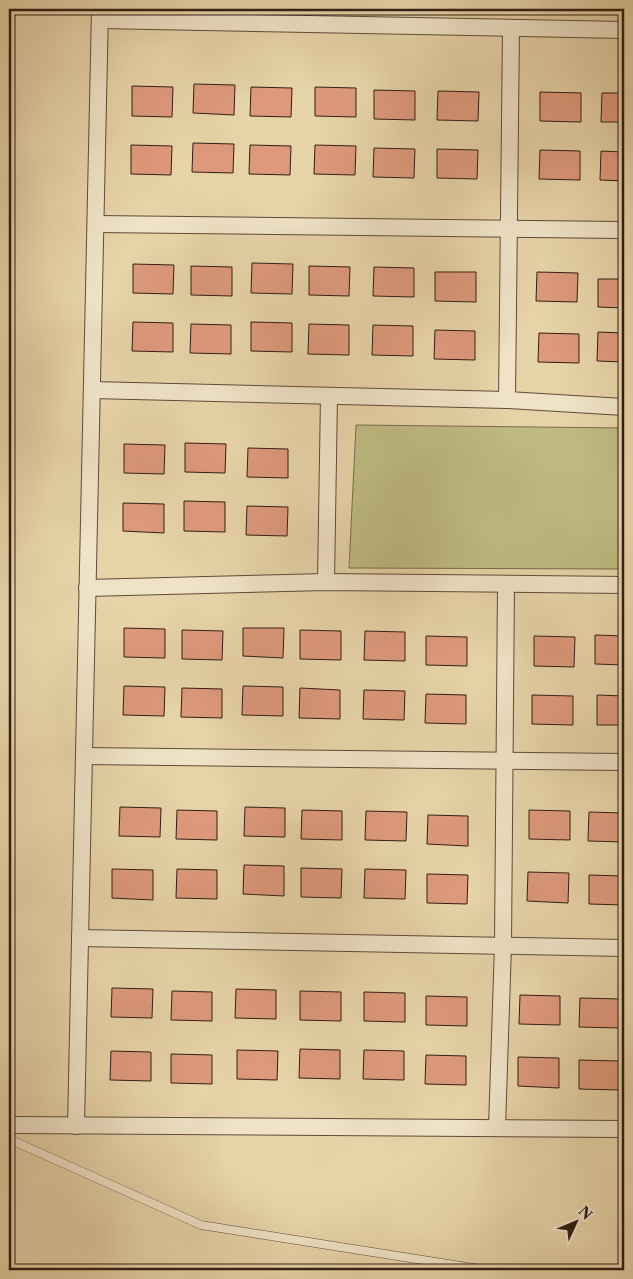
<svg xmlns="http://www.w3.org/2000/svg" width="633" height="1279" font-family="'Libre Caslon Text',serif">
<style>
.green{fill:#beba82;stroke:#786c4b}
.building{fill:#de997c;stroke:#321e14}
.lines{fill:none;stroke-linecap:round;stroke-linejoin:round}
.service-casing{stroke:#5f4b39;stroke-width:9}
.minor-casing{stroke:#5f4b39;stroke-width:18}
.service{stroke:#efe2c6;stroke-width:8}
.minor{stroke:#efe2c6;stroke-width:16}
</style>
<rect width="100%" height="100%" fill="#e7d3a8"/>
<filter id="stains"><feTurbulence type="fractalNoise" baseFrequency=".004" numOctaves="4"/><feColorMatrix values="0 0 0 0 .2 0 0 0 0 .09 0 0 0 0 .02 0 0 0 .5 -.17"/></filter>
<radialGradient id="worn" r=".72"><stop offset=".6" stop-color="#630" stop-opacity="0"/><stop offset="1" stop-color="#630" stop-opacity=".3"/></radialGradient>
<polygon class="green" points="356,425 624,428 624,569 349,568"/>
<g class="building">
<polygon points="194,84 235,85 234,115 193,113"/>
<polygon points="132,86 173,87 172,117 132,116"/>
<polygon points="251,87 292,88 291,117 250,116"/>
<polygon points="315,87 356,88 356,117 315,116"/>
<polygon points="374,90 415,91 415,120 374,119"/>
<polygon points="438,91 479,92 478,121 437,120"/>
<polygon points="540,92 581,93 581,122 540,121"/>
<polygon points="602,93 624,93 624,122 601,122"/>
<polygon points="193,143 234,144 233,173 192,172"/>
<polygon points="131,145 172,146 171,175 131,174"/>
<polygon points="250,145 291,146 290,175 249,174"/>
<polygon points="315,145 356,146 355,175 314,174"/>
<polygon points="374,148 415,149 414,178 373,177"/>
<polygon points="437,149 478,150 477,179 437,178"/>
<polygon points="540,150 580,151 580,180 539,179"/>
<polygon points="601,151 624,152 624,181 600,180"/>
<polygon points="252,263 293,264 292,294 251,293"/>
<polygon points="133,264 174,265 173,294 133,293"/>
<polygon points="191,266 232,267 232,296 191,295"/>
<polygon points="309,266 350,267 349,296 309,295"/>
<polygon points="374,267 414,268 414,297 373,296"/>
<polygon points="435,272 476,272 476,302 435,301"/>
<polygon points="537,272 578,273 577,302 536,301"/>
<polygon points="598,279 624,279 624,308 598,307"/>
<polygon points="133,322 173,323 173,352 132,351"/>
<polygon points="251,322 292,323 292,352 251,351"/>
<polygon points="191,324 231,325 231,354 190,353"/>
<polygon points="309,324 349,325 349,355 308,354"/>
<polygon points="373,325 413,326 413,356 372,355"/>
<polygon points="435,330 475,331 475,360 434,359"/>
<polygon points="598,332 624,333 624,362 597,361"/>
<polygon points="539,333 579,334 579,363 538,362"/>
<polygon points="185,443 226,444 225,473 185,472"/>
<polygon points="124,444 165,445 164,474 124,473"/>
<polygon points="248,448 288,449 288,478 247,477"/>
<polygon points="184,501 225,502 225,532 184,531"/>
<polygon points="123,503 164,504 164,533 123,531"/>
<polygon points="247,506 288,507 287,536 246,535"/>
<polygon points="124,628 165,629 165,658 124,657"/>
<polygon points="243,628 284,628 283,658 243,656"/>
<polygon points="182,630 223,631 222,660 182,659"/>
<polygon points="300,630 341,631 341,660 300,659"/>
<polygon points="365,631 405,632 405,661 364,660"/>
<polygon points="595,635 624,636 624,665 595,664"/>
<polygon points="426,636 467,637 467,666 426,665"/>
<polygon points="534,636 575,637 574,667 534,666"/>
<polygon points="124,686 165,687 164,716 123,715"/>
<polygon points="243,686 283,687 283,716 242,715"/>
<polygon points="182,688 222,689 222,718 181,717"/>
<polygon points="300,688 340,690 340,719 299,718"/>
<polygon points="364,690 405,691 404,720 363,719"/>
<polygon points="426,694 466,695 466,724 425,723"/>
<polygon points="532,695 573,696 573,725 532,724"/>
<polygon points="597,695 624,696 624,725 597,725"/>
<polygon points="120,807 161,808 160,837 119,836"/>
<polygon points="245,807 285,808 285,837 244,836"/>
<polygon points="177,810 217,811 217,840 176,839"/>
<polygon points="302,810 342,811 342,840 301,839"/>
<polygon points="529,810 570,811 570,840 529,839"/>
<polygon points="366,811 407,812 406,841 365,840"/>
<polygon points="589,812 624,813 624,842 588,841"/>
<polygon points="428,815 468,816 468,846 427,844"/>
<polygon points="244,865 284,866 284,896 243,894"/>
<polygon points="301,868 342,869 341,898 301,897"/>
<polygon points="112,869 153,870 153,900 112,898"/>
<polygon points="177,869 217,870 217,899 176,898"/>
<polygon points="365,869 406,870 405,899 364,898"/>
<polygon points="528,872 569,873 568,903 527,901"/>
<polygon points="427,874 468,875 467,904 427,903"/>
<polygon points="589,875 624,876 624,905 589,904"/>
<polygon points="112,988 153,989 152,1018 111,1017"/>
<polygon points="236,989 276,990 276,1019 235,1018"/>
<polygon points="172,991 212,992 212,1021 171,1020"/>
<polygon points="300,991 341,992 341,1021 300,1020"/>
<polygon points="364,992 405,993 405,1022 364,1021"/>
<polygon points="520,995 560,996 560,1025 519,1024"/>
<polygon points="426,996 467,997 467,1026 426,1025"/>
<polygon points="580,998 620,999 620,1028 579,1027"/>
<polygon points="300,1049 340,1050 340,1079 299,1078"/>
<polygon points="237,1050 278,1051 277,1080 237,1079"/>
<polygon points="364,1050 404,1051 404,1080 363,1079"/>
<polygon points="111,1051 151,1052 151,1081 110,1080"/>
<polygon points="171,1054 212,1055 212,1084 171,1083"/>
<polygon points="426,1055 466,1056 466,1085 425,1084"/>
<polygon points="518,1057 559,1058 559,1088 518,1086"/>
<polygon points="579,1060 620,1061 620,1090 579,1089"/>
</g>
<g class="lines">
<defs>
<polyline id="service" points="9,1139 201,1225 486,1270"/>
<g id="minor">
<polyline points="100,20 624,30"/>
<polyline points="96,224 624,230"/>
<polyline points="92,390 507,400 624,407"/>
<polyline points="507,400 511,28"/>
<polyline points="326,582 329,396"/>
<polyline points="87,588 326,582 624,585"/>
<polyline points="84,756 624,762"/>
<polyline points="80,938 624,948"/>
<polyline points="9,1125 624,1129"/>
<polyline points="76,1126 100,9"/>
<polyline points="497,1128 503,945 506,584"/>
</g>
</defs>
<use href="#service" class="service-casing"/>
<use href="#minor" class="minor-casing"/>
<use href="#service" class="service"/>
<use href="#minor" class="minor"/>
</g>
<rect width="633" height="1279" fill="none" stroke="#e7d3a8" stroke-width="30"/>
<rect x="10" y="10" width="613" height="1259" fill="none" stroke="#321e14" stroke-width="2.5"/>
<rect x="15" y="15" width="603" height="1249" fill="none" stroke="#321e14"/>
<g transform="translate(576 1222) rotate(46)" stroke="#efe2c6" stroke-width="4" paint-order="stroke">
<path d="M0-4L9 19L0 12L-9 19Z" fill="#321e14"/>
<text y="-8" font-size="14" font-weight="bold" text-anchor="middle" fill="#321e14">N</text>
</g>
<rect width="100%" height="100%" filter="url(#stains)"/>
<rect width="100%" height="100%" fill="url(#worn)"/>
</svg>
